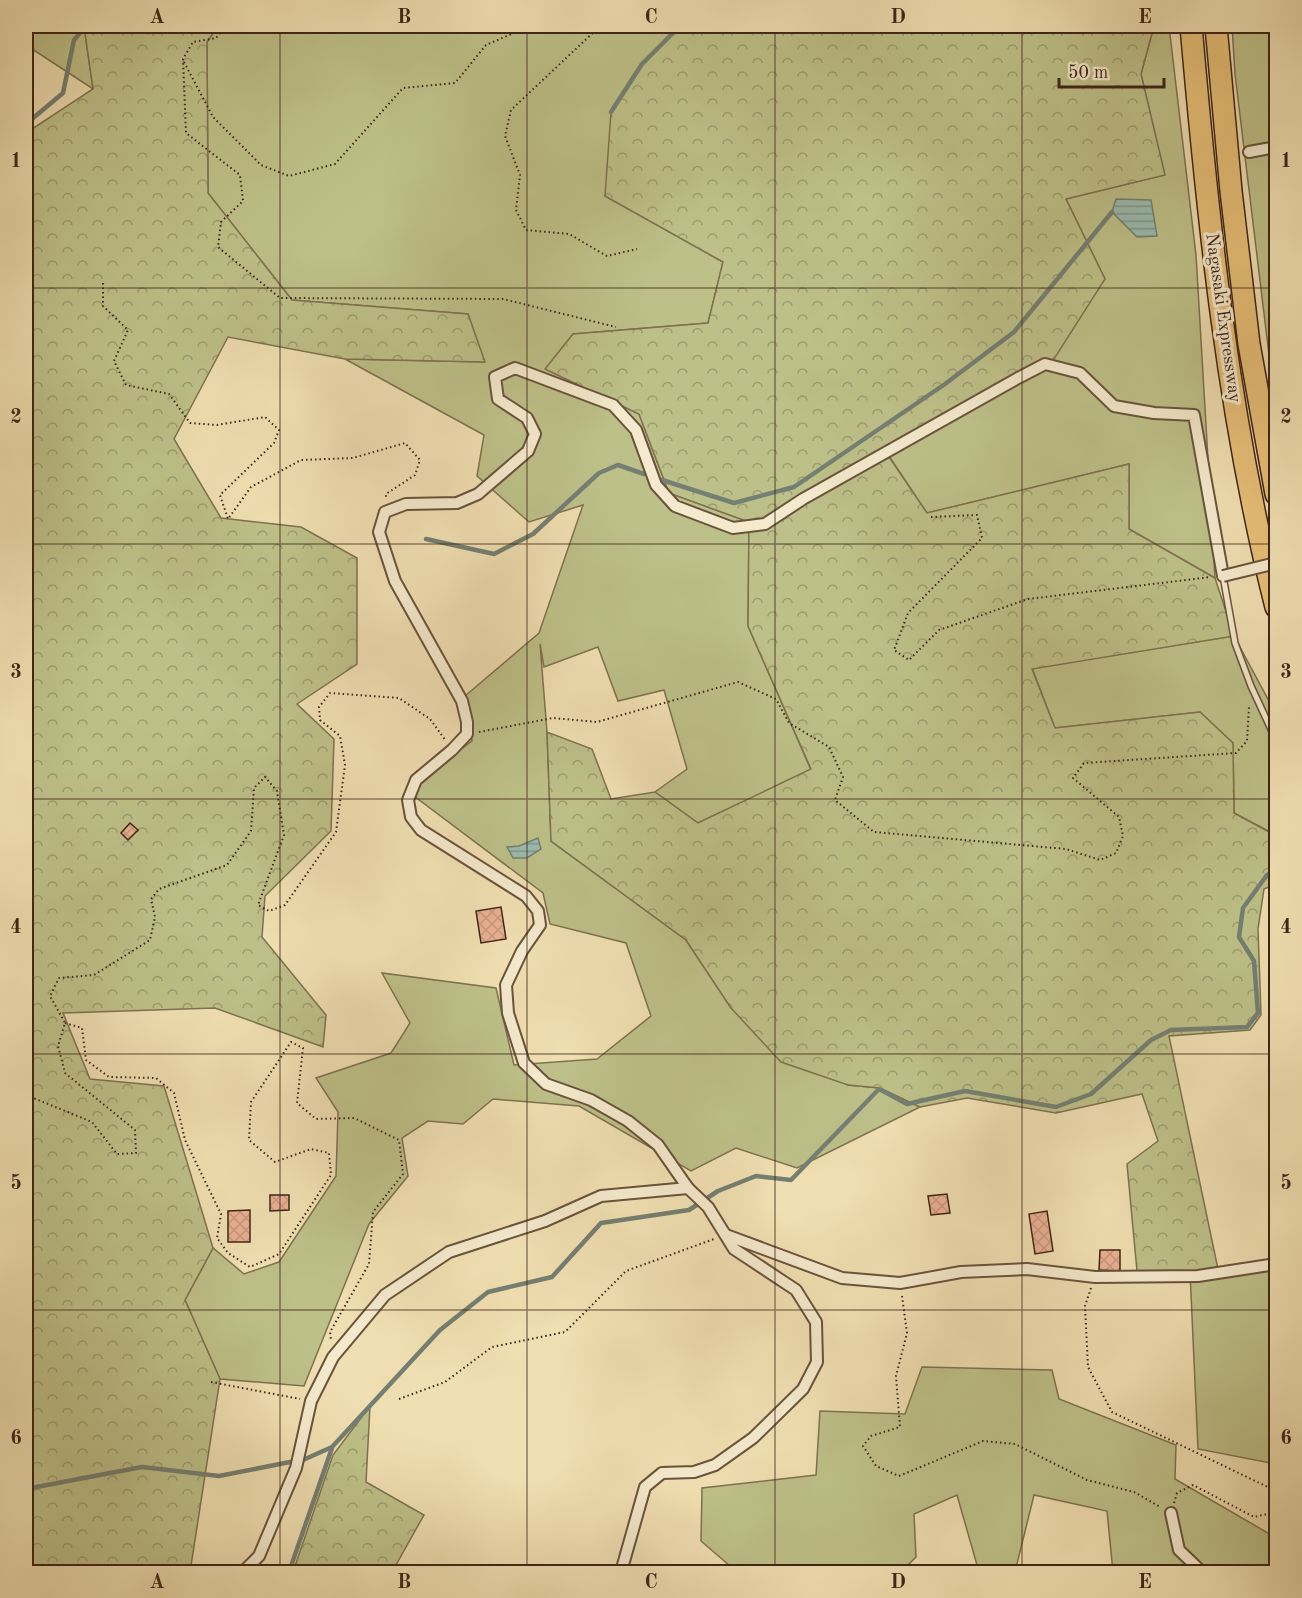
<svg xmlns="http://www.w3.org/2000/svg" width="1302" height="1598" font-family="'Old Standard TT',serif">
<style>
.grass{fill:#bec089;stroke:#7e7250;stroke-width:1.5}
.forest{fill:url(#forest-crowns);stroke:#7e7250;stroke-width:1.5}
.water{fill:url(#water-rules);stroke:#757f72;stroke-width:1.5}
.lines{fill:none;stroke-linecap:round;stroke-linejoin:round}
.stream{stroke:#757f72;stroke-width:4.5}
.building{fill:url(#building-cross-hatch);stroke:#3e2416;stroke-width:1.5}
.lane-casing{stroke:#6a533d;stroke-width:8}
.street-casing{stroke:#6a533d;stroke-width:14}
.highway-casing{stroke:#3e2416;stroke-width:24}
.path{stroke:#3e2416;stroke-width:2;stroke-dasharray:1.5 3;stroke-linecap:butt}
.lane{stroke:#f5eacd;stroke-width:5}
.street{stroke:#f5eacd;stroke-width:10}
.highway{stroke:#e8c079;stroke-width:21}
.street-bridge-casing{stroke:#6a533d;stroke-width:14;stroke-linecap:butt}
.street-bridge{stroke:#f5eacd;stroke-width:10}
.grid{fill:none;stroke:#3e2416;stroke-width:1.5;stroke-opacity:0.55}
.labels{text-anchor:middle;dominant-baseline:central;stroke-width:6;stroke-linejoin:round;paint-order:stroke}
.street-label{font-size:18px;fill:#3e2416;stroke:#f5eacd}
.neatline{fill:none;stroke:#3e2416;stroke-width:2}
.grid-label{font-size:20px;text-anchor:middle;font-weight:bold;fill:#3e2416}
</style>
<defs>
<pattern id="forest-crowns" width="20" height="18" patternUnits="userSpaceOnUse" patternTransform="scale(1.5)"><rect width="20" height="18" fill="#bec089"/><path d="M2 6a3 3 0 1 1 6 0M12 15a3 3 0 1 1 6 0" fill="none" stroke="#9c9c6f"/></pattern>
<pattern id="water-rules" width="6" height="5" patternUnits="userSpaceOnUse" patternTransform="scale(1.5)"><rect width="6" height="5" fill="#9abcb0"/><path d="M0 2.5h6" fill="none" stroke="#7f998e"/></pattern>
<pattern id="building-cross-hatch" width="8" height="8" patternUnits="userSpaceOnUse" patternTransform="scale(1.5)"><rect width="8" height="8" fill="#eab093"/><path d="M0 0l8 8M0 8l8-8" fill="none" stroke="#ca977e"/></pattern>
</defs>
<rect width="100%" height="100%" fill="#f0dfb2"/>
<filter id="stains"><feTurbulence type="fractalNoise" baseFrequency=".00333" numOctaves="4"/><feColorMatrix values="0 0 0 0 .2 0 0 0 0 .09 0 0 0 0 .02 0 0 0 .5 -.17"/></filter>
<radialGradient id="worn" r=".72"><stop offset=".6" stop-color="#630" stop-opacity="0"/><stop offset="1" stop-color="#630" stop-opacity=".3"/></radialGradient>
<g class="grass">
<polygon points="32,26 84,26 93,89 26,45 26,35"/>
<polygon points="218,26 680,26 642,64 605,196 723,262 708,323 573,334 546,369 639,414 669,493 749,522 748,626 811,770 698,823 655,792 687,769 664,690 618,701 598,647 544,667 540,644 547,732 551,841 686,940 731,1008 848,1085 880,1088 920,1107 797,1168 736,1148 691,1171 579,1106 493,1099 463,1124 428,1121 402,1138 408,1176 369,1224 304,1386 220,1379 185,1300 213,1248 244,1274 279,1262 336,1176 338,1112 316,1078 391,1053 410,1023 382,973 496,988 514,1065 597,1059 651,1016 626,943 550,924 543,893 406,790 472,741 465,696 539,633 583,505 529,522 477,476 484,435 345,359 484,362 468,314 292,300 208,193 207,42"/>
<polygon points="1154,26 1169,26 1196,255 1215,578 1129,529 1129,464 927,513 889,456 1105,279 1066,199 1164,175 1141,74"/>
<polygon points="1232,26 1274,26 1273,388 1235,74"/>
<polygon points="1234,636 1276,714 1276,782 1270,832 1234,813 1233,743 1200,712 1055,728 1032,668"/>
<polygon points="1276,1265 1276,1464 1198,1449 1190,1272"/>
<polygon points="922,1367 1052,1370 1059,1399 1176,1445 1175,1479 1273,1536 1276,1529 1276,1572 1113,1572 1107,1511 1034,1495 1015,1572 979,1572 957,1495 914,1514 916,1557 901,1572 737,1572 701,1541 702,1488 816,1475 820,1411 905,1414"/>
</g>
<g class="forest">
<polygon points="84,26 218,26 207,42 208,193 292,300 468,314 485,362 345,359 228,337 174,439 221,518 301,527 357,558 357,664 297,704 334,739 331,831 265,896 262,937 326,1015 323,1047 215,1008 63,1013 90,1079 164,1086 213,1248 185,1300 220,1379 190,1572 26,1572 26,133 93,89"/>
<polygon points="680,26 1154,26 1141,74 1165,175 1066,199 1105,279 1054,359 889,457 927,513 1129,464 1129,529 1215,578 1234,636 1032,669 1055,728 1200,712 1233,743 1234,813 1269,832 1276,782 1276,884 1264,889 1258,929 1261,1015 1250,1030 1169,1036 1218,1269 1190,1272 1137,1271 1127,1164 1158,1141 1142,1094 1056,1113 967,1098 920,1107 880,1088 848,1085 781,1062 731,1008 686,940 551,841 547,732 592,749 611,799 655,792 698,823 811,769 748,626 749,522 669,493 639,414 545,369 573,334 708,323 723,262 605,196 611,112 642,64"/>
<polygon points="370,1406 366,1482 424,1515 392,1572 293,1572 333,1455"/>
</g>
<g class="water">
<polygon points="1116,199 1151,200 1157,236 1137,237 1112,212"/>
<polygon points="538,838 541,849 527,858 513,858 507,847 519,846"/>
</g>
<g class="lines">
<g class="stream">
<polyline points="119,26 124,30 149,32 155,26"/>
<polyline points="611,112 642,64 680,26"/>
<polyline points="26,124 63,93 74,40 86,26"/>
<polyline points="662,480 734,503 794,487 945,384 1014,332 1112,212"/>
<polyline points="426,539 494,554 533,534 599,473 618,465 644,474"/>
<polyline points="303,1460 332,1447 440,1330 488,1292 552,1277 601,1223 689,1210 718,1191 756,1176 791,1180 879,1089 907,1104 965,1091 1056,1107 1091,1094 1151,1040 1171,1030 1247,1027 1258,1013 1254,961 1239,937 1243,908 1267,875 1276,872"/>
<polyline points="26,1489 142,1467 219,1476 290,1462"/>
<polyline points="289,1572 332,1448"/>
</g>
</g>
<g class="building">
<polygon points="130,823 138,830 128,840 121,833"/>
<polygon points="501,907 506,939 481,943 476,911"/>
<polygon points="947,1194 950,1213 931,1215 928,1196"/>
<polygon points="270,1195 289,1195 289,1210 270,1211"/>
<polygon points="250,1210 250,1242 228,1242 228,1211"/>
<polygon points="1047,1211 1053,1251 1035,1254 1029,1214"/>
<polygon points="1100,1250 1120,1250 1120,1271 1099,1270"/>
</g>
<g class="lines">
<defs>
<polyline id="lane" points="1223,576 1235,643 1251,686 1276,740"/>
<g id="street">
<polyline points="1249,152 1276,147"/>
<polyline points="726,1235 842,1278 900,1283 961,1272 1027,1269 1095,1277 1198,1276 1276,1264"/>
<polyline points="1171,1513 1179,1550 1202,1572"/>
<polyline points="243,1572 259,1556 296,1468 311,1401 333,1357 385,1295 449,1252 545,1221 601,1196 688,1188"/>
<polyline points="621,1572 645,1487 662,1473 694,1472 715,1465 753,1438 803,1389 817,1362 816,1322 796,1290 734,1249 708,1207 688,1188 658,1145 628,1121 591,1100 546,1084 524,1063 508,1013 506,985 522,951 540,925 538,911 526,896 421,830 411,817 408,800 416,780 452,750 467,734 467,722 462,701 395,581 379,532 385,512 406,504 457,503 478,494 528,451 535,434 527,418 498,399 495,377 515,368 613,405 636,430 656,485 675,506 733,528 765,524 803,499 1018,378 1045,364 1080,373 1114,406 1154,413 1194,415 1223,576"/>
</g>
<g id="highway">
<path d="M1191 26C1208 221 1228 417 1276 607"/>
<polyline points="1216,26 1231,191 1249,344 1276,494"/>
</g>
</defs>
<use href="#lane" class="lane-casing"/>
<use href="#street" class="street-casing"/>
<use href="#highway" class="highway-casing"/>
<g class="path">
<polyline points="226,26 216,38 193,42 183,59 186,133 240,175 243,201 221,222 218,247 280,298 503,299 616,327"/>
<polyline points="598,26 597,29 511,110 505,136 520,175 516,210 526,230 569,234 607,256 637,249"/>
<polyline points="184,62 213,117 261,165 289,176 335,164 403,88 455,83 486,45 530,26"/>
<polyline points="103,283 103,306 128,330 114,361 126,385 169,394 190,423 217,425 265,417 279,430 274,443 220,495 228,519 251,487 301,460 353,458 405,443 420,460 415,475 386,494 386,499"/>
<polyline points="931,517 977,515 982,538 908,613 894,650 909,660 939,630 1028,599 1211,577"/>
<polyline points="479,732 553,718 597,722 738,682 776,699 789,723 829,747 843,777 835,800 874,832 1066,849 1100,860 1116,853 1123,836 1119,817 1073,778 1084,763 1236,753 1247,741 1249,707"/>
<polyline points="65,1023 82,1028 86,1060 109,1077 156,1078 174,1093 185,1140 221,1214 217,1238 228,1253 250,1267 279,1254 331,1175 329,1153 311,1149 275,1162 249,1140 251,1102 291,1042 303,1048 297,1103 316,1119 354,1118 399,1140 403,1174 373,1212 369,1264 330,1332 331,1340"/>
<polyline points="26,1095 92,1122 117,1154 136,1153 135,1130 65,1073 58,1046 65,1023 50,996 59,978 94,975 150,940 155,917 151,899 159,889 227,865 251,831 254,788 265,777 277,791 284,835 258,905 269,911 285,905 336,832 345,765 340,736 320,720 319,707 330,693 399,698 430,719 446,741"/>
<polyline points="1091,1288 1085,1306 1088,1367 1112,1412 1276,1491"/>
<polyline points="902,1296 907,1333 896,1376 900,1427 871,1436 863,1446 876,1466 899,1476 983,1441 1015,1444 1087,1480 1134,1492 1160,1507"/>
<polyline points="211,1382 300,1399"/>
<polyline points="399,1399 445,1382 492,1347 565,1332 626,1271 714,1239"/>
<polyline points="1174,1503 1177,1493 1193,1485 1254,1517 1272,1513 1276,1495"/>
<polyline points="917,1572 924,1572"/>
</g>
<use href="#lane" class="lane"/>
<use href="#street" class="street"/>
<use href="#highway" class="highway"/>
<defs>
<polyline id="street-bridge" points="1223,576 1276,563"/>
</defs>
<use href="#street-bridge" class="street-bridge-casing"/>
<use href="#street-bridge" class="street-bridge"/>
</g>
<path class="grid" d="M280 26V1572M527 26V1572M775 26V1572M1022 26V1572M26 288H1276M26 544H1276M26 799H1276M26 1054H1276M26 1310H1276"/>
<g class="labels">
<g class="street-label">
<text transform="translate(1223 318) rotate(82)">Nagasaki Expressway</text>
</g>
</g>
<rect width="1302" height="1598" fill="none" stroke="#f0dfb2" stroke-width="66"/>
<path d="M1059 78v9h105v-9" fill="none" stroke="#3e2416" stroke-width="3"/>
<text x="1068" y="78" font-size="18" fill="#3e2416" stroke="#f5eacd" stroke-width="4.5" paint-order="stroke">50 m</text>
<rect x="33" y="33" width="1236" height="1532" class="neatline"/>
<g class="grid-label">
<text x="157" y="23">A</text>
<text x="404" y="23">B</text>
<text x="651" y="23">C</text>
<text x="898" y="23">D</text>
<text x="1145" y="23">E</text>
<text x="16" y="167">1</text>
<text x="1286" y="167">1</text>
<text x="16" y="423">2</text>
<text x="1286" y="423">2</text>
<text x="16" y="678">3</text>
<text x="1286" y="678">3</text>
<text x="16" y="933">4</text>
<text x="1286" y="933">4</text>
<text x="16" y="1189">5</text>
<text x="1286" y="1189">5</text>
<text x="16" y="1444">6</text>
<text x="1286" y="1444">6</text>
<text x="157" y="1588">A</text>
<text x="404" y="1588">B</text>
<text x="651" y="1588">C</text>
<text x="898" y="1588">D</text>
<text x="1145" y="1588">E</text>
</g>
<rect width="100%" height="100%" filter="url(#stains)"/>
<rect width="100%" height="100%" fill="url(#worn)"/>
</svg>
